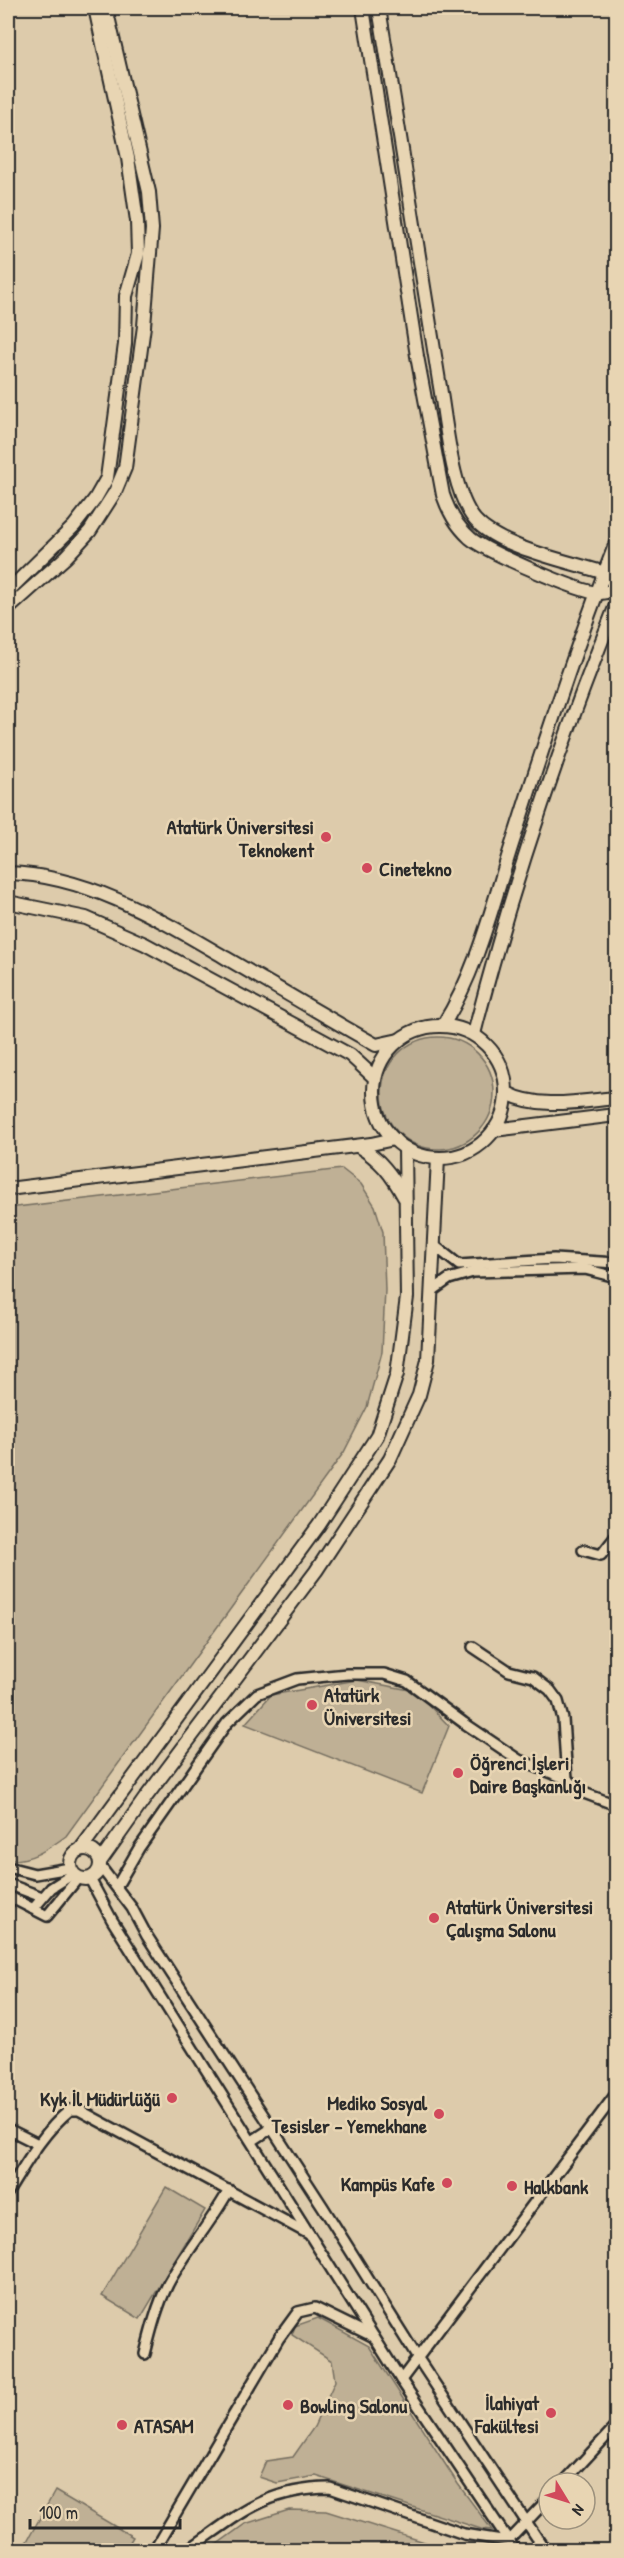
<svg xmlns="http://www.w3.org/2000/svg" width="624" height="2558" font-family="'Patrick Hand',sans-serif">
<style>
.green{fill:#bfb095;stroke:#756e60;stroke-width:1.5}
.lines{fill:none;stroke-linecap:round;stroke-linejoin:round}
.street-casing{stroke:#2b2b2b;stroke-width:14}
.secondary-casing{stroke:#2b2b2b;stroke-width:16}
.street{stroke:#e8d5b3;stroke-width:9}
.secondary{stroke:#e8d5b3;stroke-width:12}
.poi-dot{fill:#d1495b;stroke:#e8d5b3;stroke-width:2}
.labels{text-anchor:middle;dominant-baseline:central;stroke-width:5;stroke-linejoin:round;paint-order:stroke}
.poi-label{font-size:20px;font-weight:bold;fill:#2b2b2b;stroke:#e8d5b3;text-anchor:start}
</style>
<rect width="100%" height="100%" fill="#ddcbab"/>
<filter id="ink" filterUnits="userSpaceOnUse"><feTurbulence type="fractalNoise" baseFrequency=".0167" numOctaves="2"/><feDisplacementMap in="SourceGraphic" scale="12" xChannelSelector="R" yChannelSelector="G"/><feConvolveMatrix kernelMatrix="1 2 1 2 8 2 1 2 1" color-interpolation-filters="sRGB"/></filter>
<g filter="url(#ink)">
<g class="green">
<circle cx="438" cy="1093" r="56"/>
<path d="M342 1169 361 1184 375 1206 383 1232 385 1290 382 1352 367 1407 344 1452 66 1836C47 1850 31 1861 8 1860V1208Z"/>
<polygon points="357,1680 415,1691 449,1726 422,1793 245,1724 271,1695"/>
<polygon points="166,2187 205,2210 140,2319 102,2296"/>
<polygon points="318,2318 369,2346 458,2484 492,2530 481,2529 316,2476 277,2483 259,2477 266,2461 293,2457 314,2427 335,2381 332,2361 292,2335 295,2326"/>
<polygon points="55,2491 133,2537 125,2550 38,2550 26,2543"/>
<polygon points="289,2510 326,2511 450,2550 209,2550 245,2524"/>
</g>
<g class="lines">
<defs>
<g id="street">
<polyline points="435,1246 459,1265 554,1259 616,1263"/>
<polyline points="432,1291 449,1279 473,1272 585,1269 616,1277"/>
<polyline points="583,1550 601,1555 616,1536"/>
<polyline points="473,1647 509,1671 533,1677 550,1690 558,1701 563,1719 567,1779 584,1793 616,1805"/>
<polyline points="100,1866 132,1908 147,1936 323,2207 417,2357 545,2550"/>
<polyline points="8,1867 35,1874 70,1868"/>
<polyline points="90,1879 112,1920 401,2380 515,2550"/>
<polyline points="8,1884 42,1897"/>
<polyline points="117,1886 139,1848 227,1723 257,1694 297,1679 347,1674 384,1674 407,1681 464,1723 519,1760 567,1779"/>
<polyline points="8,1896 47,1916 78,1878"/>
<polyline points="33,1909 51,1888 73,1874"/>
<polyline points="8,2129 38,2144"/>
<polyline points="252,2141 272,2128"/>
<path d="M8 2192C26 2163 43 2132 70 2110H79L309 2234"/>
<path d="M145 2354C151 2330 157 2306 168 2284 186 2251 211 2223 229 2190"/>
<polyline points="401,2380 616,2094"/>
<polyline points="563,2483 616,2426"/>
<polyline points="154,2550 279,2338 298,2312 315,2308 374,2337"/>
<path d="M188 2550C239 2515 264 2489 330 2488L464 2534 508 2541 549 2498"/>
</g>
<g id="secondary">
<path d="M363 8 417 356 443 495C449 512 456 525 470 538 485 551 579 592 598 593 604 593 611 591 616 590"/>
<path d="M379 8C400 132 418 256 439 381 446 418 451 492 475 520 500 548 568 561 605 573L616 583"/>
<polyline points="8,591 74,526 95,499 107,478 125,344 126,296 138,254 137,221 128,158 95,8"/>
<polyline points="8,609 66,557 90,531 115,492 125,468 144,326 152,229 149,192 106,8"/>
<path d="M8 873C87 875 159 919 226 958 276 987 326 1017 376 1045L399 1040"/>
<polyline points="8,902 86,918 145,944 350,1055 375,1078"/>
<path d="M443 1025C479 968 494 898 515 835 546 737 578 639 616 543"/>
<circle cx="440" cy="1092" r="66"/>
<path d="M474 1034C511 888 560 744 616 605"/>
<path d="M507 1093C539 1110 581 1101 616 1098"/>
<polyline points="494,1130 616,1115"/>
<path d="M358 1146C380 1159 392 1175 404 1197"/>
<polyline points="8,1189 371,1144 394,1139"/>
<circle cx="85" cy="1864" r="15"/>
<polyline points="80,1850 319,1525 377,1436 397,1374 407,1297 405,1148"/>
<polyline points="100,1862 146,1797 316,1571 390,1459 419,1395 428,1360 438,1158"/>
</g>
</defs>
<use href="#street" class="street-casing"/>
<use href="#secondary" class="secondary-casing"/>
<use href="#street" class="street"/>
<use href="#secondary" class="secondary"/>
</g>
</g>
<g class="poi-dot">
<circle cx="326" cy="837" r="6"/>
<circle cx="367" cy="868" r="6"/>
<circle cx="312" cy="1705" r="6"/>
<circle cx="458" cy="1773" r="6"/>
<circle cx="434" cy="1918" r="6"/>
<circle cx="172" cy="2098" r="6"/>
<circle cx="439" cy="2114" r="6"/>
<circle cx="447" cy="2183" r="6"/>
<circle cx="512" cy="2186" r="6"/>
<circle cx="288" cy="2405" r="6"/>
<circle cx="551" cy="2413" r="6"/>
<circle cx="122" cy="2425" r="6"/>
</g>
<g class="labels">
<g class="poi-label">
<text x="314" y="826" text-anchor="end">Atatürk Üniversitesi<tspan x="314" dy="23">Teknokent</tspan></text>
<text x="379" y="868">Cinetekno</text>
<text x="324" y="1694">Atatürk<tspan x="324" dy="23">Üniversitesi</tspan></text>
<text x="470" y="1762">Öğrenci İşleri<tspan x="470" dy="23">Daire Başkanlığı</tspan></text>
<text x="446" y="1906">Atatürk Üniversitesi<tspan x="446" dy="23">Çalışma Salonu</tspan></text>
<text x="160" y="2098" text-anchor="end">Kyk İl Müdürlüğü</text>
<text x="427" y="2102" text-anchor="end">Mediko Sosyal<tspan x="427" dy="23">Tesisler - Yemekhane</tspan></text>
<text x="435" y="2183" text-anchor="end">Kampüs Kafe</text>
<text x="524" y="2186">Halkbank</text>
<text x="539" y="2402" text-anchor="end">İlahiyat<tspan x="539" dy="23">Fakültesi</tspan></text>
<text x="300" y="2405">Bowling Salonu</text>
<text x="134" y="2425">ATASAM</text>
</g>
</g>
<rect width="624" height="2558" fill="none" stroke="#e8d5b3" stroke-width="30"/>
<rect x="15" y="15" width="594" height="2528" fill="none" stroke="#2b2b2b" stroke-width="2" filter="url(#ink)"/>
<g transform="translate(567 2501) rotate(128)"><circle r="28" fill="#e8d5b3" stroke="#9c917d" stroke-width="1.5"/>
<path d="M0-4.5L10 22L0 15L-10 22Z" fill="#d1495b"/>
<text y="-9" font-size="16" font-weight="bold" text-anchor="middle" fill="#2b2b2b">N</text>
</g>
<path d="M30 2519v9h150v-9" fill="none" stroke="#2b2b2b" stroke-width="3"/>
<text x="39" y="2519" font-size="18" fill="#2b2b2b" stroke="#e8d5b3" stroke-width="4.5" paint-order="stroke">100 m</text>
</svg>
